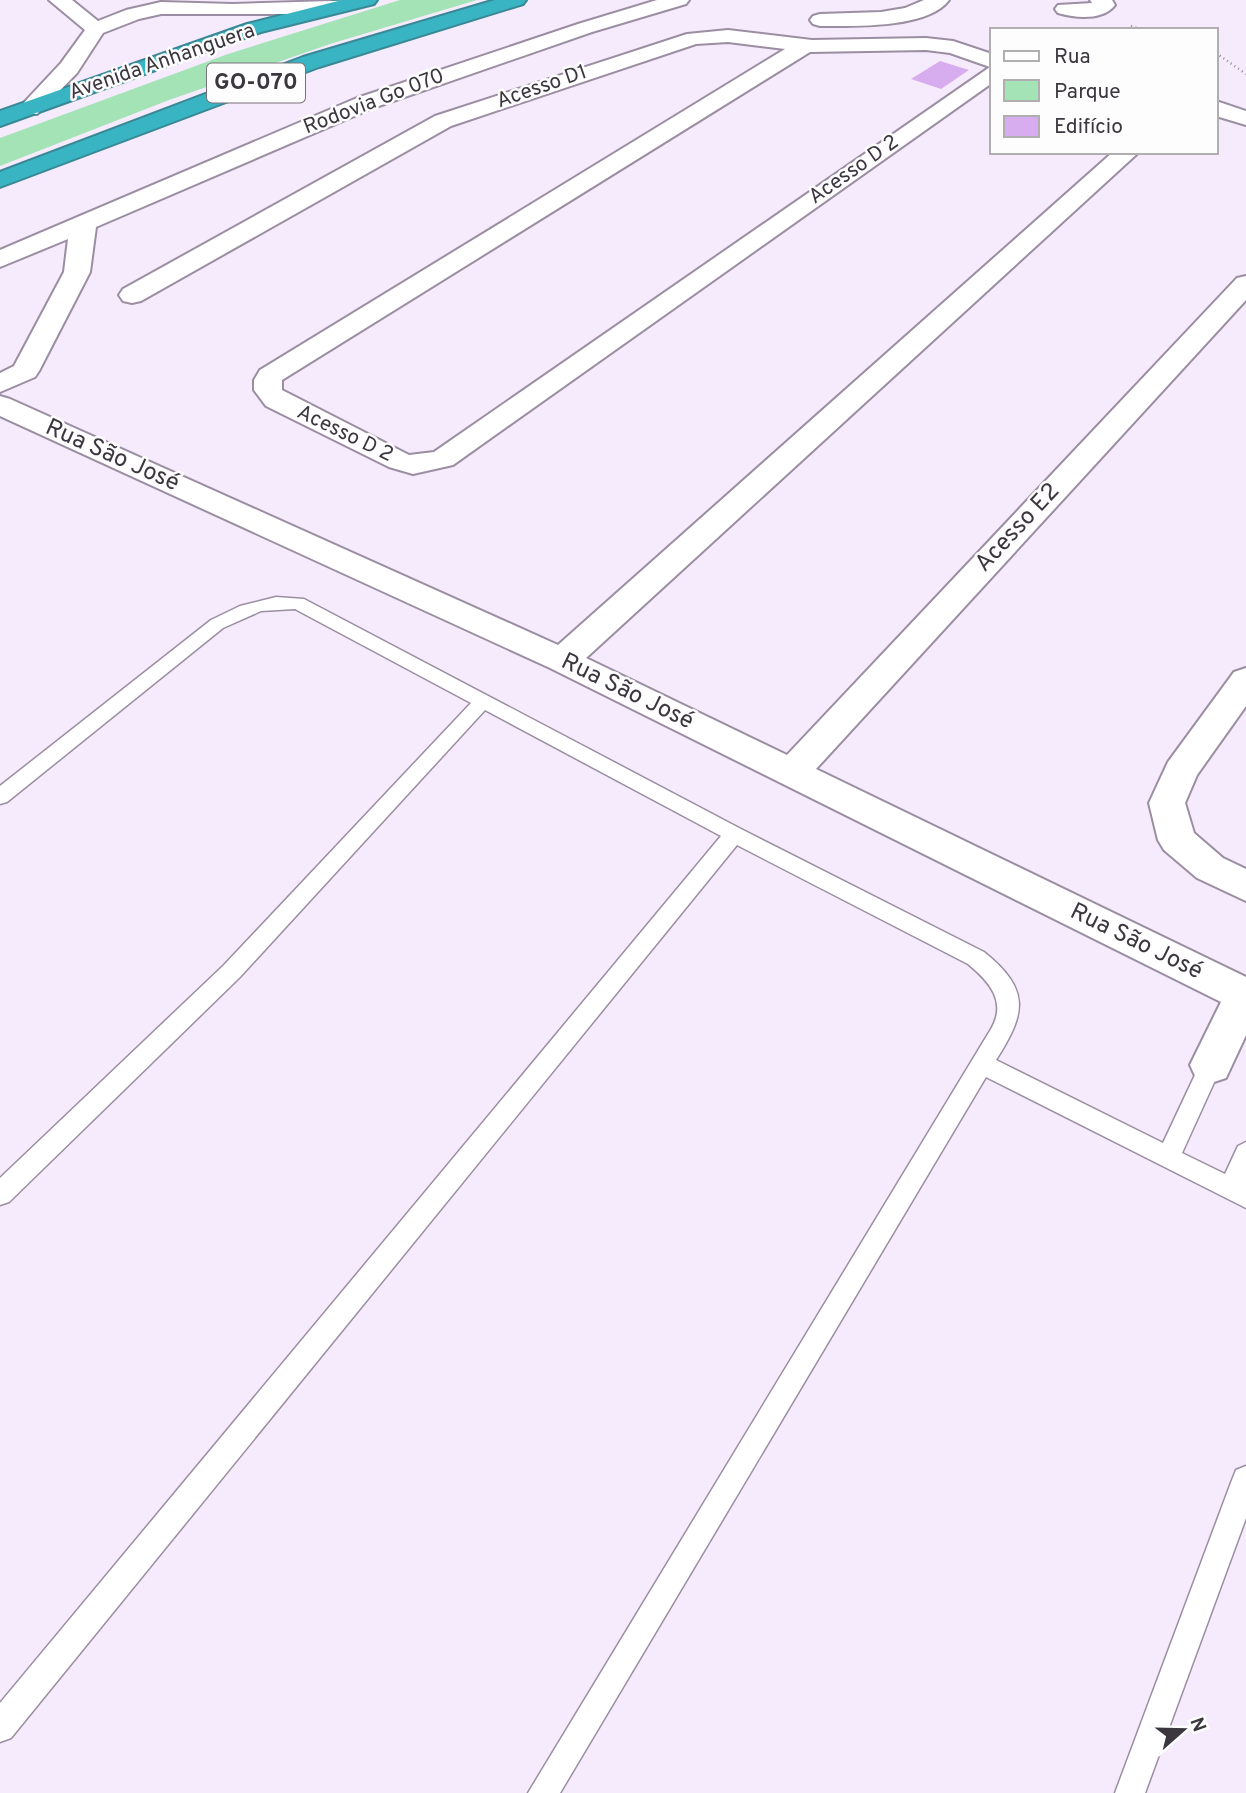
<svg xmlns="http://www.w3.org/2000/svg" width="1246" height="1793" font-family="Overpass,sans-serif">
<style>
.green{fill:#a3e3b5}
.building{fill:#d8adf0}
.lines{fill:none;stroke-linecap:round;stroke-linejoin:round}
.lane-casing{stroke:#9b8ea2;stroke-width:3}
.street-casing{stroke:#9b8ea2;stroke-width:4}
.highway-casing{stroke:#3a8895;stroke-width:4}
.path{stroke:#918a96;stroke-width:2.5;stroke-dasharray:1 3.5;stroke-linecap:butt}
.lane{fill:#fff;fill-rule:evenodd}
.street{fill:#fff;fill-rule:evenodd}
.highway{fill:#39b4c3;fill-rule:evenodd}
.labels{text-anchor:middle;dominant-baseline:central;stroke-width:5;stroke-linejoin:round;paint-order:stroke}
.far-street-label{font-size:21px;fill:#3c373f;stroke:#fdfdfd}
.shield{fill:#fdfdfd;stroke:#767278;stroke-width:2}
.shield-label{font-size:23px;font-weight:bold;fill:#3c373f}
.street-label{font-size:24px;fill:#3c373f;stroke:#fdfdfd}
</style>
<rect width="100%" height="100%" fill="#f6ebfc"/>
<polygon class="green" points="400,0 477,0 330,44 169,100 0,166 0,138 228,54"/>
<polygon class="building" points="940,61 969,70 941,89 911,79"/>
<g class="lines">
<defs>
<g id="lane">
<path d="M276 597 304 599 741 829 984 952C1031 990 1026 1013 996 1060L1163 1143 1203 1058 1211 1055 1219 1058 1222 1065 1182 1153 1225 1174 1238 1146 1246 1142V1208L986 1077 560 1793H528L991 1029C1007 1002 990 982 968 964L737 845 11 1738 0 1742V1703L721 836 485 710 240 977 9 1202 0 1205V1178L224 965 471 703 295 609 261 611 223 628 7 802 0 804V786L211 620 240 606Z"/>
<polygon points="1246,1466 1246,1518 1145,1793 1115,1793 1232,1480 1236,1470"/>
</g>
<g id="street">
<polygon points="49,0 72,0 98,21 126,10 161,2 233,4 365,0 362,4 355,6 292,14 161,14 139,19 103,33 77,73 37,114 21,114 18,109 61,63 85,30"/>
<polygon points="657,0 689,0 686,4 592,32 373,108 96,227 90,272 39,371 35,377 0,392 0,373 14,366 64,272 68,239 0,267 0,250 357,98 578,24"/>
<path d="M924 0H949C928 29 852 26 820 26L813 24 810 20 813 16 820 14 881 12 905 8Z"/>
<path d="M1090 0H1112L1115 5C1103 21 1075 18 1058 13L1055 9 1058 5 1092 3Z"/>
<path d="M728 30 812 40 926 38 953 41 992 54V83L453 465 413 474 389 467 266 406 254 390V380L260 370 785 49 728 42 696 44 451 126 141 301 132 303 123 301 119 295 123 289 435 116 687 34ZM926 50 950 53 990 67 434 452 409 455 282 390V380L810 52Z"/>
<polygon points="1216,101 1246,111 1246,125 1216,116"/>
<polygon points="1113,152 1139,152 586,658 787,755 1237,278 1246,276 1246,300 816,769 1246,977 1246,1035 1226,1078 1211,1083 1196,1078 1190,1065 1221,1002 550,668 0,416 0,396 10,399 558,645"/>
<polygon points="1246,668 1246,706 1197,775 1185,803 1194,833 1223,858 1246,869 1246,901 1197,878 1164,850 1158,840 1149,803 1168,762 1234,672"/>
</g>
<g id="highway">
<polygon points="342,0 377,0 374,4 261,32 0,126 0,111 247,24"/>
<polygon points="495,0 526,0 523,4 319,67 0,187 0,172 303,57"/>
</g>
</defs>
<use href="#lane" class="lane-casing"/>
<use href="#street" class="street-casing"/>
<use href="#highway" class="highway-casing"/>
<g class="path">
<polyline points="1131,26 1143,30"/>
<polyline points="1216,53 1246,74"/>
</g>
<use href="#lane" class="lane"/>
<use href="#street" class="street"/>
<use href="#highway" class="highway"/>
</g>
<g class="labels">
<g class="far-street-label">
<text transform="translate(162 62) rotate(-19)">Avenida Anhanguera</text>
<text transform="translate(542 87) rotate(-19)">Acesso D1</text>
<text transform="translate(374 102) rotate(-21)">Rodovia Go 070</text>
<text transform="translate(854 170) rotate(-35)">Acesso D 2</text>
<text transform="translate(345 434) rotate(26)">Acesso D 2</text>
</g>
<rect class="shield" x="207" y="63.5" width="98" height="39" rx="5"/>
<g class="shield-label">
<text x="256" y="83">GO-070</text>
</g>
<g class="street-label">
<text transform="translate(112 456) rotate(24)">Rua São José</text>
<text transform="translate(1018 528) rotate(-47)">Acesso E2</text>
<text transform="translate(627 692) rotate(26)">Rua São José</text>
<text transform="translate(1136 942) rotate(26)">Rua São José</text>
</g>
</g>
<rect x="990" y="28" width="228" height="126" fill="#fdfdfd" stroke="#b0aeb1" stroke-width="2"/>
<rect x="1004" y="51" width="35" height="10" fill="#ffffff" stroke="#b0aeb1" stroke-width="2"/>
<text x="1054" y="63" font-size="21" fill="#3c373f">Rua</text>
<rect x="1004" y="80" width="35" height="21" fill="#a3e3b5" stroke="#b0aeb1" stroke-width="2"/>
<text x="1054" y="98" font-size="21" fill="#3c373f">Parque</text>
<rect x="1004" y="116" width="35" height="21" fill="#d8adf0" stroke="#b0aeb1" stroke-width="2"/>
<text x="1054" y="133" font-size="21" fill="#3c373f">Edifício</text>
<g transform="translate(1183 1730) rotate(70)" stroke="#fdfdfd" stroke-width="5" paint-order="stroke">
<path d="M0-5L12 26L0 18L-12 26Z" fill="#3c373f"/>
<text y="-10" font-size="19" font-weight="bold" text-anchor="middle" fill="#3c373f">N</text>
</g>
</svg>
